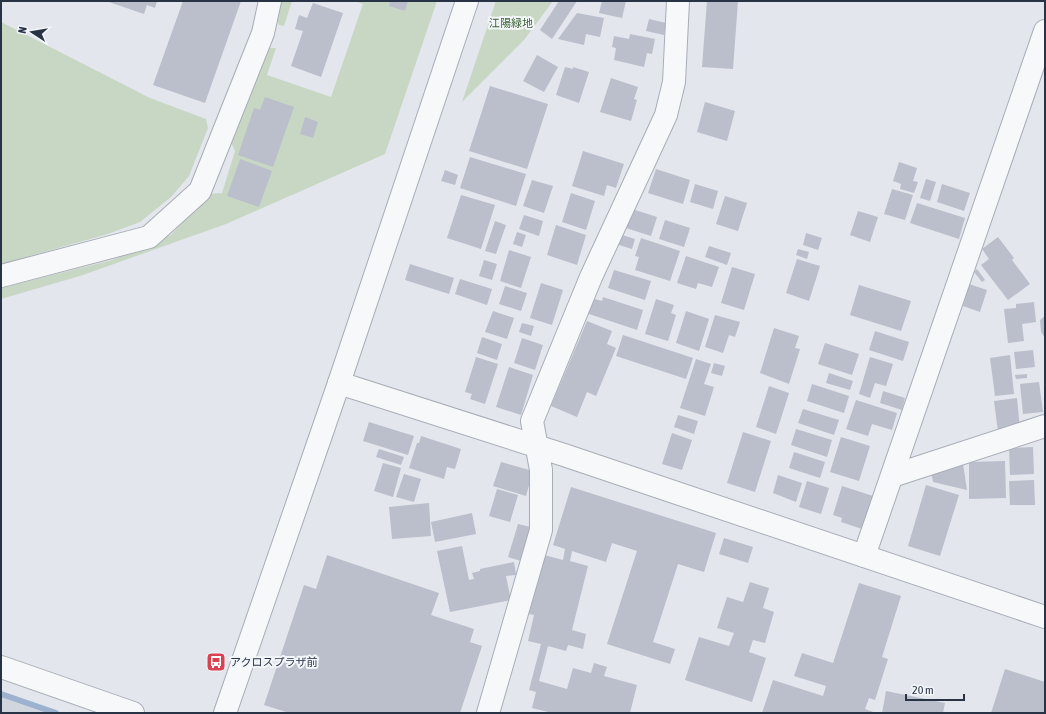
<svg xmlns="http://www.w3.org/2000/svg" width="1046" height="714" font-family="'Asap Condensed','Noto Sans JP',sans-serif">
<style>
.built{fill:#d1d5de}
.green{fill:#c8d7c4}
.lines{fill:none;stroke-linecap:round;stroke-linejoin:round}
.stream{stroke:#9cb2ce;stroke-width:6}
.building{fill:#babfcb}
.minor-casing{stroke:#a7adb7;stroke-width:24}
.minor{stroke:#f7f8fa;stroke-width:22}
.labels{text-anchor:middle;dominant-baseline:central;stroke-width:4;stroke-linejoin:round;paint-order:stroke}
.park-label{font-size:11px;fill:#3c6336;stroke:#f3f6f9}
.poi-label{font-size:11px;fill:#293346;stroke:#f3f6f9;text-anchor:start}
</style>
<rect width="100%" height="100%" fill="#e3e6ec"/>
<polygon class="built" points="1,697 46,713 1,713"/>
<g class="green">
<polygon points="278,1 292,1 284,26 279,25 274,13"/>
<polygon points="355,1 437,1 385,154 226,224 83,275 1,299 1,288 112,260 171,235 208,194 222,193 235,151 231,142 262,55 269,48 276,48 267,75 331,97 363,4"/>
<polygon points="496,1 553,1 524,40 462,102"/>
<polygon points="1,22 150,98 206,119 208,128 189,176 171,197 140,222 108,234 1,264"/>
</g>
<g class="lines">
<polyline class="stream" points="1,694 56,713"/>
</g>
<g class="building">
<polygon points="106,1 157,1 155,8 147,5 144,14"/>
<polygon points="183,1 241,1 205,103 153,85"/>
<polygon points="390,1 408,1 405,11 389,6"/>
<polygon points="559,1 577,1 552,39 540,30"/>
<polygon points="602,1 626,1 622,18 599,13"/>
<polygon points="707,1 738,1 733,69 702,67"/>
<polygon points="313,3 343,13 321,77 291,66 303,31 295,29 299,15 307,18"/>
<polygon points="577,13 604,18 600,37 586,34 584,45 558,39"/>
<polygon points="649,19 666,23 664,35 646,31"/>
<polygon points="630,34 655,39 652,54 647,53 644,67 614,60 616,48 612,47 614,36 629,39"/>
<polygon points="537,55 558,67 544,92 523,81"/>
<polygon points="565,67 573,69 573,67 589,72 579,103 556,95"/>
<polygon points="611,78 638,87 634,99 637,100 631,121 600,112"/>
<polygon points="490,86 548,104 527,169 469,151"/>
<polygon points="265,97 294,107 273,167 238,155 254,108 260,110"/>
<polygon points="705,102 735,111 727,141 697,132"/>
<polygon points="305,117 318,122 313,138 300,134"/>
<polygon points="583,151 624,164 616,188 607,185 604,196 572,186"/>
<polygon points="470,157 526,174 516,206 460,188"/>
<polygon points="240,159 272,171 259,207 227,196"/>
<polygon points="899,162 917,168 913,181 918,182 914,193 900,189 901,184 893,181"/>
<polygon points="656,169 690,180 683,204 648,193"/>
<polygon points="445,170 458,175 455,185 441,181"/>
<polygon points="926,179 936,182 930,201 920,198"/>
<polygon points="532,180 553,186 544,213 523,206"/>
<polygon points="695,184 718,191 713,209 690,202"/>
<polygon points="942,184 970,193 964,211 937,202"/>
<polygon points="892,189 913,195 905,220 884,214"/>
<polygon points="571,193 595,201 586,230 562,222"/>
<polygon points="461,195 495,205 481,249 447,238"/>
<polygon points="725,196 747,203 738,231 716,224"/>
<polygon points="917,203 965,218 959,239 910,223"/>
<polygon points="632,209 657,217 651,236 626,228"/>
<polygon points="858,211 878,217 870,242 850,235"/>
<polygon points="524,215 543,221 539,236 519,229"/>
<polygon points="665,220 690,228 684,247 659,239"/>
<polygon points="495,221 506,225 496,254 485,251"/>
<polygon points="556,225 586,235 577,265 547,255"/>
<polygon points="517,232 526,235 522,247 513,244"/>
<polygon points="806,233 822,238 818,250 803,245"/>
<polygon points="622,235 635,239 632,249 619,245"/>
<polygon points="998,237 1014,258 1012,260 1030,284 1008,300 981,265 989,259 982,249"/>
<polygon points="641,238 680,251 670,281 635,270 639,257 635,256"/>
<polygon points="709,246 731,253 727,265 705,257"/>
<polygon points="798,249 809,252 807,259 796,255"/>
<polygon points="509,250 531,257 521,288 500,281"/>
<polygon points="686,256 719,267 712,287 698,283 696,289 677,283"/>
<polygon points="797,259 820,266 809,301 786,293"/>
<polygon points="484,260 497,264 492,280 479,276"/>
<polygon points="410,264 454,278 449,294 405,280"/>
<polygon points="732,267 755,274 744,310 721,303"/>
<polygon points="977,269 985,280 982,282 974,272"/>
<polygon points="614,270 651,281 645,300 608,288"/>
<polygon points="460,279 492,289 487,305 455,294"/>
<polygon points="541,283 563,290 552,325 530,318"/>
<polygon points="969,284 987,290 980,312 963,306"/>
<polygon points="859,285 911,301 901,331 850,315"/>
<polygon points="505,286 527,293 521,311 499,304"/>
<polygon points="603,297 643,310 637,330 586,313 591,298 602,301"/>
<polygon points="656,299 674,305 671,313 676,315 668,341 645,334"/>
<polygon points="1034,302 1036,322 1022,324 1024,341 1008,343 1004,309 1016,308 1016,304"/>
<polygon points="493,311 514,318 507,339 485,332"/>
<polygon points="686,311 709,319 699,351 676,343"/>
<polygon points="715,315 740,322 735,337 729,335 723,353 705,347"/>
<polygon points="1045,316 1045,338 1041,332 1040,320"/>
<polygon points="587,321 612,331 607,344 616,348 596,396 587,392 577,417 551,406"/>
<polygon points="522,323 534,326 531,336 519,332"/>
<polygon points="774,328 799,336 795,348 800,349 789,384 760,373"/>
<polygon points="875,331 909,342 903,361 869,350"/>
<polygon points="623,335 693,358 686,379 616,356"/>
<polygon points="482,337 502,344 497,360 477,353"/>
<polygon points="522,338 543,345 535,370 514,363"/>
<polygon points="825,343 859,354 852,375 818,364"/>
<polygon points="1033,350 1035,367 1016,369 1014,352"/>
<polygon points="1010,355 1014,394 995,396 990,358"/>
<polygon points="476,357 498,364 485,404 470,399 472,394 465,392"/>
<polygon points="870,357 893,364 886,386 875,383 870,398 859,394"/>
<polygon points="696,359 711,364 704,384 714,387 705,416 680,408"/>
<polygon points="714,363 725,366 722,376 711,373"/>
<polygon points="509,367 533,375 521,415 496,407"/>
<polygon points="829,373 853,381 850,390 826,383"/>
<polygon points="1027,374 1027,378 1016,379 1015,375"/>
<polygon points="1039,382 1043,412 1023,414 1020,384"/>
<polygon points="812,384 849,396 844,413 807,401"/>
<polygon points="769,386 789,393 776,434 756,427"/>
<polygon points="883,391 905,398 902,410 880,403"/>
<polygon points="1017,398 1020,429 998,432 994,401"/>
<polygon points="856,400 897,413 892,430 872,424 868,436 846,429"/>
<polygon points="803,409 839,420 834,435 798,423"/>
<polygon points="678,415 698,421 694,434 674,427"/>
<polygon points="369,422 414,436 408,455 363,441"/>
<polygon points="796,429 832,440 827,457 791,445"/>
<polygon points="743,432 771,441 755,492 727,483"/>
<polygon points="672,433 692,440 682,470 662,464"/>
<polygon points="421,436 461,449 455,469 447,467 444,479 409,468 417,443 419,443"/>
<polygon points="841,437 870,446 859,481 830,472"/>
<polygon points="1033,447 1034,474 1010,475 1009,448"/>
<polygon points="379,449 404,457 401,465 376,457"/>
<polygon points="794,452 825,462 820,478 789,468"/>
<polygon points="1005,461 1006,498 969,499 969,462"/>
<polygon points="501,462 533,471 526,496 493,486"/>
<polygon points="383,463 401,468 393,497 374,491"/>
<polygon points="963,464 967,490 933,482 931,472"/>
<polygon points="404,474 421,479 414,502 396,497"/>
<polygon points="778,475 802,483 796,502 773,493"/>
<polygon points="1034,480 1035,505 1010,505 1009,481"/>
<polygon points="807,481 829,488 821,514 799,507"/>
<polygon points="926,485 959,495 940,556 908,546"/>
<polygon points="842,486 873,496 862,529 841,522 842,518 833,515"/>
<polygon points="571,487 716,533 704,572 678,564 653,642 675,649 670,664 607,644 637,551 612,543 606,562 572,551 570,561 588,566 572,630 586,634 583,649 568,645 566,651 548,646 539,681 567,689 573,668 591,673 594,663 607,667 604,676 637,685 630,713 552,713 532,708 536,692 529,690 541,644 528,641 534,615 529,614 544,555 563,560 565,549 553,545"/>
<polygon points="497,489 518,495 510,522 489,516"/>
<polygon points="429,503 431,536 392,539 389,507"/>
<polygon points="472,513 476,534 435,542 431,522"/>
<polygon points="518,524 531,527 521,561 508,557"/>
<polygon points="724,538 753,547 748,563 719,554"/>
<polygon points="462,546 469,580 474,579 472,573 480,571 480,569 514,562 516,575 506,576 511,600 450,612 437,551"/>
<polygon points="327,555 439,593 431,615 474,629 470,642 482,646 460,713 289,713 264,705 304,585 316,589"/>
<polygon points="750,582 769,588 763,608 774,612 765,643 753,640 749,652 766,658 752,702 685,680 699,637 729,646 734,633 717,628 727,597 743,602"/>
<polygon points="859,583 901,596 882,657 888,659 875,700 869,698 865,709 876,713 762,713 773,680 823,696 826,686 794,676 802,653 833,663"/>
<polygon points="1005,669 1045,682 1045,713 991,713"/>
<polygon points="886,691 945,703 943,713 882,713"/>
</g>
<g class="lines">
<defs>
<g id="minor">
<polyline points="1,276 149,237 200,191 263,33 270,1"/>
<polyline points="339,383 564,455 1045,617"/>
<polyline points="892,476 1045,426"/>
<polyline points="864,556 1045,31"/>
<polyline points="1,667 133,713"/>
<polyline points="225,713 339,383 467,1"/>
<polyline points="488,713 541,530 541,470 532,421 591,277 666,115 674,82 678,1"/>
</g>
</defs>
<use href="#minor" class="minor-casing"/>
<use href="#minor" class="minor"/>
</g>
<defs>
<symbol id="bus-square" viewBox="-11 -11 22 22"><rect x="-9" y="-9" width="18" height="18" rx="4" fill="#d84251" stroke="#f3f6f9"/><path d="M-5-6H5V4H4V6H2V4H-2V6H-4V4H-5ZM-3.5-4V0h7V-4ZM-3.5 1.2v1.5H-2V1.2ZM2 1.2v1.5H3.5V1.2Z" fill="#fff"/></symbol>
</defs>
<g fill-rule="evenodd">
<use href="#bus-square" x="205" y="651" width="22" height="22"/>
</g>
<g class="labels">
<g class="park-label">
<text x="511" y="23">江陽緑地</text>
</g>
<g class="poi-label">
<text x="230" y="662">アクロスプラザ前</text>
</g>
</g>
<rect width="1046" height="714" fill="none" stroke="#293346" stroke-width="4"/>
<g transform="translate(32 32) rotate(282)" stroke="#f3f6f9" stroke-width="3" paint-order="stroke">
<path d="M0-3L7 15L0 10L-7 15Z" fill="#293346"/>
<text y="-6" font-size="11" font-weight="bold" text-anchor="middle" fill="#293346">N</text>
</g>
<path d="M906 694v6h58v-6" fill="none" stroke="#293346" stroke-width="2"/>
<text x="912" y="694" font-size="12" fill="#293346" stroke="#f3f6f9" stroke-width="3" paint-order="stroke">20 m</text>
</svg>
